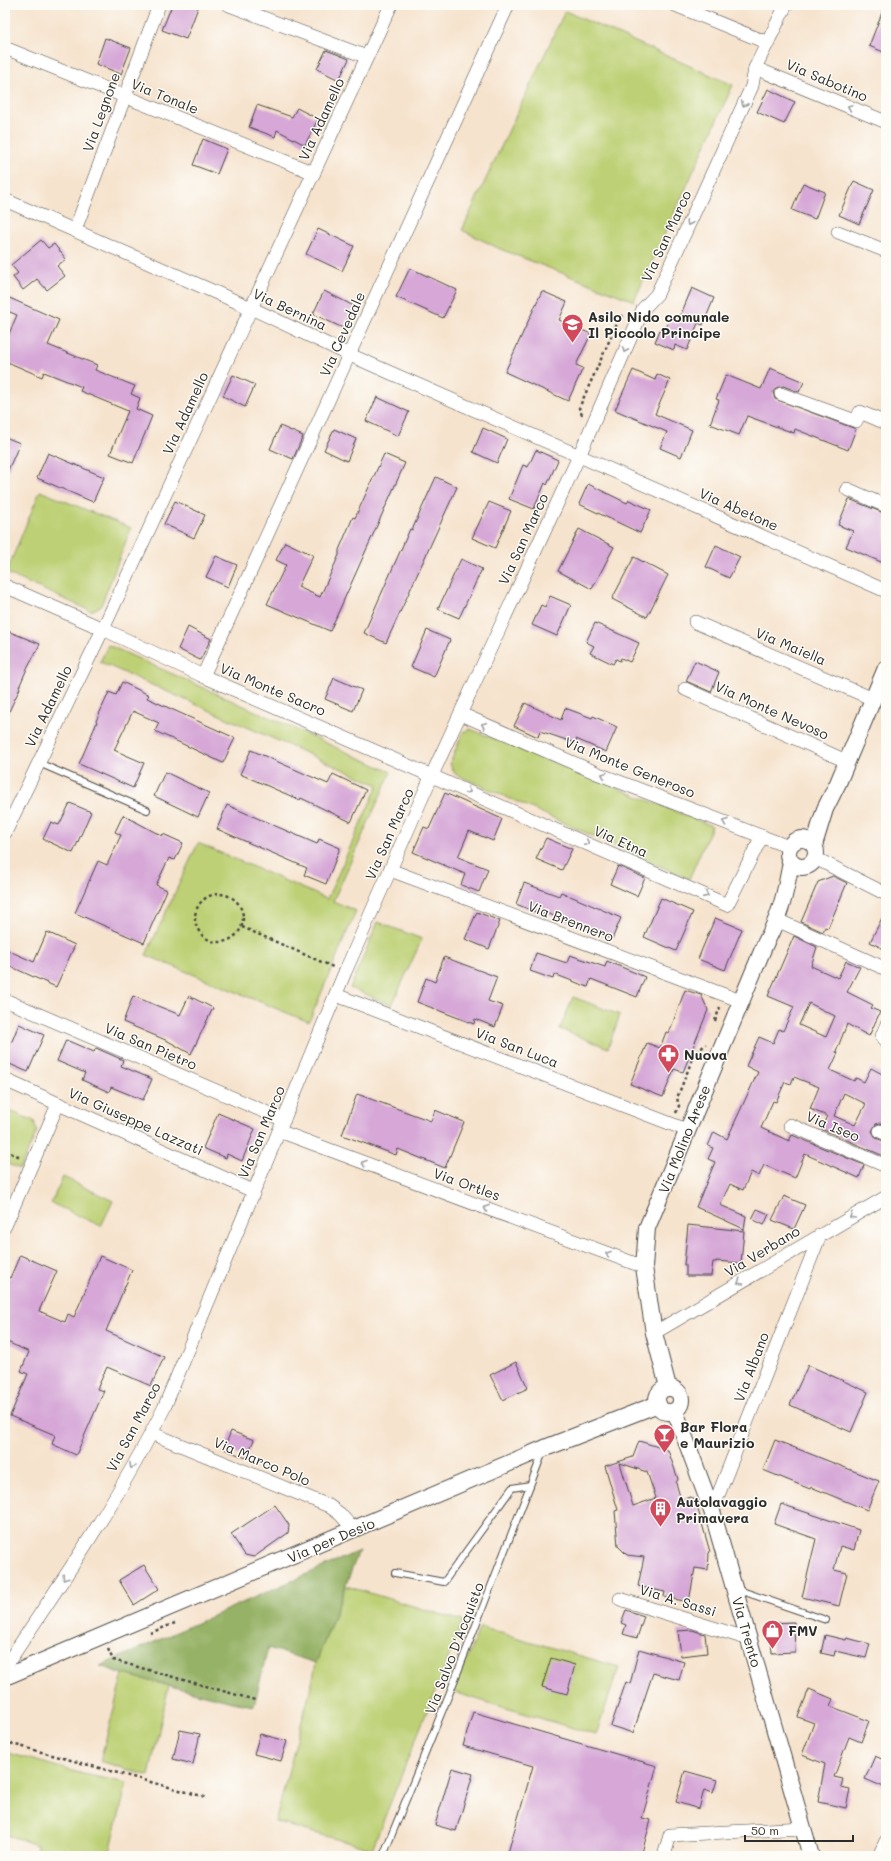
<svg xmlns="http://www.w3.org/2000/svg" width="891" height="1861" font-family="Mali,sans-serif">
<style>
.green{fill:#bdd074;stroke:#747e50}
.forest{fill:#96b266;stroke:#606e48}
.building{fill:#d6a7d7;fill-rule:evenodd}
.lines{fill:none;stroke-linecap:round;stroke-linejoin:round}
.service-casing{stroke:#494743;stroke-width:8}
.minor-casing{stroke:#494743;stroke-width:14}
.tertiary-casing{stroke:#494743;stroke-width:18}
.path{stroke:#494743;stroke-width:2.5;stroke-dasharray:3 3;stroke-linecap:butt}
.service{stroke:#fff;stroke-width:6}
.minor{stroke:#fff;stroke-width:13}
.tertiary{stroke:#fff;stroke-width:16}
.oneway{stroke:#a0a0a0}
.labels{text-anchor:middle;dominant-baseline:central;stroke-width:3;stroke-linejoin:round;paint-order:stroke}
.street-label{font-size:14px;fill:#2b2b2b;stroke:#fdfcf7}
.poi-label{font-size:14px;font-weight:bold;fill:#2b2b2b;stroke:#fdfcf7;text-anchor:start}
</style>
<rect width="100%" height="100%" fill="#fdfcf7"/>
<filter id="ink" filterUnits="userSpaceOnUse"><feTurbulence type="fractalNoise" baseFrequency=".025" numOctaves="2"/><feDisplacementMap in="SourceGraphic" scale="8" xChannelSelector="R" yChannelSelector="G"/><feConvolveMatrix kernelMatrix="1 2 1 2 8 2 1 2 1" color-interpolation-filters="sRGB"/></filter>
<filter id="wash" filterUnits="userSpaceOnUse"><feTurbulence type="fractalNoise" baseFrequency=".012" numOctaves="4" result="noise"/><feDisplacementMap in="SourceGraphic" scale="16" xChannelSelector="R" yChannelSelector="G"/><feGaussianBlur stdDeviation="0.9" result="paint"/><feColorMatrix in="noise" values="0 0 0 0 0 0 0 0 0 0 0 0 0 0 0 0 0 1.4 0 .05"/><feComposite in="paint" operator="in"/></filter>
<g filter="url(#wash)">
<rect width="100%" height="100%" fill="#f6e3cd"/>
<g class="green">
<polygon points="565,11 733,85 634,301 500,249 462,230"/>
<polygon points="40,491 131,528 101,606 91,611 6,573"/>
<polygon points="108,645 391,772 333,901 356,911 309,1022 146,955 198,843 327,899 378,785 100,662"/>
<polygon points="470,729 712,826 689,879 455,774 450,764 463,732"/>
<polygon points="378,922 422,939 392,1005 350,988"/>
<polygon points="573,997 620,1015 608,1048 560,1029"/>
<polygon points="5,1109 34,1121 37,1131 20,1169 5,1163"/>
<polygon points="63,1177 113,1201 101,1226 51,1203"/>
<polygon points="346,1586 463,1621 372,1849 275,1822 312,1683 316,1663"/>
<polygon points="480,1627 619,1667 596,1735 453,1692"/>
<polygon points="123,1674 169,1685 149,1776 100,1761"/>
<polygon points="5,1752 83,1774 127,1783 109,1856 35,1856 37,1845 5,1834"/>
</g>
<polygon class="forest" points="359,1551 316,1663 268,1648 254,1706 232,1702 123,1674 100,1666"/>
<g id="blocks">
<g class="building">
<polygon points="172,5 199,5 186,39 162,30"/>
<polygon points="885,5 886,5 886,53 869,46"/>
<polygon points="105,38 131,48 121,74 96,64"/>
<polygon points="326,50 349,59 339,80 317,69"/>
<polygon points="768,89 795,102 784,124 757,112"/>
<polygon points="257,105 292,117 297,108 318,119 305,145 277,130 275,137 249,127"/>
<polygon points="203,139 227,149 217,174 193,165"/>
<polygon points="854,181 874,190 859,224 839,215"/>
<polygon points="803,183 825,192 815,219 792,210"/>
<polygon points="318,229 354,246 342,271 306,254"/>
<polygon points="41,240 48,248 54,244 66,259 57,266 65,276 47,290 37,279 23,290 13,277 18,273 11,265"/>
<polygon points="410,268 457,290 443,318 396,297"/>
<polygon points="692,288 714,298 703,325 698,323 687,350 675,345 674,350 655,342 660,330 665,331 670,318 678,321"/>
<polygon points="324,291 354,306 343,328 313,314"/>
<polygon points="542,291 567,302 559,320 591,334 576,365 583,368 568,401 505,372"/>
<polygon points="5,296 59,320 48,345 97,365 95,370 135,386 131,394 140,398 136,409 152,416 133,463 110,454 128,411 80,391 82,387 44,372 42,377 5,361 5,343 17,315 5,310"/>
<polygon points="770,368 804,382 799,392 783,386 776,388 773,392 775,399 856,429 848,450 795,429 794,433 747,416 739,435 710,424 719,400 716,399 726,375 761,389"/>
<polygon points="633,370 655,380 657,374 670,380 655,414 692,430 681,457 660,448 667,432 615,410"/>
<polygon points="233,375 255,385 245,407 223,396"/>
<polygon points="377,397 409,412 398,436 366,421"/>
<polygon points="280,426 303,436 293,459 270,449"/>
<polygon points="483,428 507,439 497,463 473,452"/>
<polygon points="334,429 356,439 347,461 324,450"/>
<polygon points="5,437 20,443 5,477"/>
<polygon points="536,450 558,460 547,485 545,483 534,509 509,499 523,465 528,467"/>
<polygon points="48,453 104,477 93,502 37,478"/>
<polygon points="384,454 405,463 330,631 267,604 286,565 276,560 285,542 313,555 298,587 320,597 339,555 339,550 353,517 355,518"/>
<polygon points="436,477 457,487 386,643 364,633 410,529 412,530"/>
<polygon points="588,484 627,503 629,500 651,510 640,533 579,504"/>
<polygon points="849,499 886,514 886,564 846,547 853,531 838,525"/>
<polygon points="175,501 205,515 194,538 164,524"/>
<polygon points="489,502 511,511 495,548 472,538"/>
<polygon points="579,529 614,547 592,589 558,571"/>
<polygon points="716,545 740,557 729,578 706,567"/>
<polygon points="216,556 237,565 228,587 206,577"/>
<polygon points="634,557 668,575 647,617 612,599"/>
<polygon points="461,559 482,569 459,618 438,609"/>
<polygon points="550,596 571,605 557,636 532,625 541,605 545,607"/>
<polygon points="595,623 639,643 630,662 621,658 620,661 616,659 613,664 590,653 594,646 586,642"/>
<polygon points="188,627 211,639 200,660 178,649"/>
<polygon points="5,630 40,644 26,671 19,687 20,688 5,720"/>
<polygon points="427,630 450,640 434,677 411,667"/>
<polygon points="695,661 719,672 711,692 686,681"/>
<polygon points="334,678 362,690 353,711 325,699"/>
<polygon points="122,682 149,695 147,698 235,738 223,763 155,731 159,723 133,711 114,750 144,763 133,788 79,764 97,722 96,721 109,692 116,695"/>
<polygon points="525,703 561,720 565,708 592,718 593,716 617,727 606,752 576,739 575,743 540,731 538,737 514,726"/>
<polygon points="251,750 328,784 333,774 366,790 351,822 301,798 300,800 240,774"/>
<polygon points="165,772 209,793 198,817 154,796"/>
<polygon points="445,793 502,819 493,841 469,831 458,857 488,869 479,892 461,885 465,874 413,852 424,827 429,829"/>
<polygon points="70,803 91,812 73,853 43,839 51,822 59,825"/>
<polygon points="227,805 317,844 319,839 340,848 326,884 304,875 307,868 217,829"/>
<polygon points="123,815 162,836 163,834 183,843 175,860 169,858 156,885 167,890 144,943 75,913 98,861 107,865 121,835 115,832"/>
<polygon points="546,838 572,849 562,870 536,859"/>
<polygon points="618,866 645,878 637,896 610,884"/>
<polygon points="833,876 847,883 828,928 825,927 823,932 801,922 818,882"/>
<polygon points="524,883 559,896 561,892 621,918 612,939 544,912 543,915 516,904"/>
<polygon points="661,898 693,912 676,951 644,937"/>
<polygon points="886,910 886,950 870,942"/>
<polygon points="477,912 500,921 489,949 465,939"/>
<polygon points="715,918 742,929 725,970 698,959"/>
<polygon points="47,932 75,945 56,987 5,964 5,949 34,962"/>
<path d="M794 936 817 947 811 966 838 978 846 961 860 967 847 992 873 1005 871 1008 880 1012 869 1036 847 1024 836 1052 838 1053 830 1070 854 1081 856 1078 864 1082 871 1068 886 1076V1125L880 1123 876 1124 872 1131 876 1138 886 1142V1157L821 1129 827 1116 810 1109 819 1087 794 1077 791 1084 785 1082 776 1102 773 1101 761 1128 789 1141 792 1135 864 1165 859 1178 805 1154 795 1178 764 1165 759 1176 751 1172 743 1190 730 1184 720 1205 746 1216 744 1229 696 1207 715 1162 708 1159 713 1148 708 1146 714 1132 727 1139 758 1072 746 1066 759 1037 773 1043 779 1029 783 1031 794 1007 768 996ZM809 1003 835 1016 826 1037 799 1025ZM844 1093 866 1104 855 1125 834 1116Z"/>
<polygon points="536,953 567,963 570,955 605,967 607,961 645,977 637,997 591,979 588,987 554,974 553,979 530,971"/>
<polygon points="444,957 497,977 488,1001 503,1006 495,1027 475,1019 474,1024 417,1002 426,978 435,982"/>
<polygon points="685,990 701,995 708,1010 683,1072 674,1069 663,1097 630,1084 647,1043 660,1048 666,1032 669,1033"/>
<polygon points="133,996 180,1015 189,996 213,1008 191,1054 168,1041 123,1022"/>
<polygon points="19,1024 44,1035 28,1072 5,1062 5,1058"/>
<polygon points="66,1040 94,1052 96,1048 123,1060 121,1066 152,1079 143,1100 111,1087 109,1092 82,1080 85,1073 57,1061"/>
<polygon points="357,1094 431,1121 435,1110 464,1122 445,1168 398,1149 396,1155 342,1135"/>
<polygon points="218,1113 255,1129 242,1161 227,1154 226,1158 203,1148"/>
<polygon points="784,1196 805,1205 794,1229 772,1220"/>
<polygon points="757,1209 769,1214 764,1225 752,1219"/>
<polygon points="688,1225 744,1231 741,1263 716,1261 716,1262 713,1262 711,1276 686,1276 686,1265 684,1265"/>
<polygon points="20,1255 57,1271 39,1311 65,1322 68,1314 74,1317 100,1256 132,1270 106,1331 164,1357 151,1386 107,1367 97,1389 104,1391 76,1455 52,1444 55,1435 10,1416 28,1374 21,1371 29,1352 5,1341 5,1276 10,1278"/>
<polygon points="516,1362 528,1388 503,1400 490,1375"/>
<polygon points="808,1365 868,1392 851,1432 790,1405"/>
<polygon points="231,1431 254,1440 246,1458 224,1449"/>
<polygon points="775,1440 879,1481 867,1510 811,1487 810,1489 763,1470"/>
<path d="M639 1441 668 1450 678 1479 676 1483 681 1500 690 1497 695 1499 710 1552 709 1553 708 1570 695 1568 689 1602 664 1597 665 1592 638 1586 644 1557 627 1555 618 1546 615 1511 618 1510 605 1466 633 1457ZM620 1463 647 1472 656 1498 633 1506Z"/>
<polygon points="781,1504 859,1530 854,1550 840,1546 834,1570 847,1573 839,1606 802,1597 816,1539 774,1524"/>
<polygon points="275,1505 289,1525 288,1533 254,1557 245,1555 231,1534"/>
<polygon points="144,1565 159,1589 134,1605 119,1580"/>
<polygon points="626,1610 644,1616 637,1638 623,1634 626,1625 621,1623"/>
<polygon points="794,1622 795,1652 772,1653 770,1623"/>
<polygon points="692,1630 705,1634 707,1653 681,1656 678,1631"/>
<polygon points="825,1635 846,1640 847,1638 870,1644 866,1658 835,1651 834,1656 821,1653"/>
<polygon points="639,1649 684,1662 679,1680 653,1673 633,1733 611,1726 626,1682 630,1684"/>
<polygon points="551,1658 575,1665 567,1694 542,1687"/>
<polygon points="809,1689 833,1699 830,1706 869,1721 861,1742 849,1737 834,1777 843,1779 841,1787 850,1789 846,1808 818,1802 825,1764 802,1755 814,1723 798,1717"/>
<polygon points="473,1712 657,1766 642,1818 651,1820 641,1856 507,1856 533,1766 463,1746"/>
<polygon points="180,1730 200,1734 193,1764 173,1759"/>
<polygon points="260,1734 287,1741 281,1761 254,1754"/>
<polygon points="875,1756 886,1761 886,1788 865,1779"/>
<polygon points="452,1768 473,1774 456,1831 435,1825"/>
<polygon points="685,1771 717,1780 713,1793 704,1790 699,1809 676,1802"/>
</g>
</g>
</g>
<g filter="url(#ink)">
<use href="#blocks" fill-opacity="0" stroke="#494743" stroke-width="1"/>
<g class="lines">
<defs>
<g id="service">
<polyline points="39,763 147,810"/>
<polyline points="395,1573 444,1582 512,1488 530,1485"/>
<polyline points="736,1589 826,1620"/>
<polyline points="383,1856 450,1692 543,1452"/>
</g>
<g id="minor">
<polyline points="229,5 367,57"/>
<polyline points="675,5 768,43"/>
<polyline points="5,48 314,173"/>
<polyline points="755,68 886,122"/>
<polyline points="5,200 251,308 350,355 886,591"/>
<polyline points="75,230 159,5"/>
<polyline points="838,232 886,251"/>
<polyline points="781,394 856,421 860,412 886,423"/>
<polyline points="847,489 886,506"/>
<polyline points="5,586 103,629 203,676 727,905 762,836"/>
<polyline points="695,622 873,699"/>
<polyline points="203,676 508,5"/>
<polyline points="685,689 846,761"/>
<polyline points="461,714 599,774 789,847"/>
<polyline points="5,833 103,629 391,5"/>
<polyline points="815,858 886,894"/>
<polyline points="390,870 741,1001"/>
<polyline points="777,920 886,969"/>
<polyline points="336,995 687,1130"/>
<polyline points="5,1000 284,1120"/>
<polyline points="886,1026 882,1036 886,1041"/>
<polyline points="5,1080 253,1191"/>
<polyline points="790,1125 886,1166"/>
<polyline points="279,1131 644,1267"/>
<polyline points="880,1131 886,1134"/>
<polyline points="5,1226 58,1104"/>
<polyline points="654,1333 886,1197"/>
<polyline points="151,1433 329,1506 340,1514 354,1530"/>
<polyline points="712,1511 820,1235"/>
<polyline points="620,1599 749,1639"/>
<path d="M5 1667C61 1583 119 1499 164 1408L345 972 432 775 579 456 643 309 657 294 752 86 755 68 786 5"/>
<polyline points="664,1856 670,1835 803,1828"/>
<polyline points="879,1856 886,1841"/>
</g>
<g id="tertiary">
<circle cx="802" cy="853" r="14"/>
<polyline points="814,845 825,809 838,783 886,668"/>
<path d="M668 1387 654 1333 644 1267 647 1228 765 944C781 914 785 895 791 862"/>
<circle cx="669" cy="1400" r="12"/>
<polyline points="675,1411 712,1511 811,1856"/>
<polyline points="5,1677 545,1448 658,1404"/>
</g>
</defs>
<use href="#service" class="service-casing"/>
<use href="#minor" class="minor-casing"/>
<use href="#tertiary" class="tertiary-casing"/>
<g class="path">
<polyline points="582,415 579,408 620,317 625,315"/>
<circle cx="219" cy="918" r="24"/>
<polyline points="242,927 333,967"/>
<polyline points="715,1021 720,1007"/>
<polyline points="676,1113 679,1106 677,1098 694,1055 706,1044"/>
<polyline points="5,1151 21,1157"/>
<polyline points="150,1633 175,1623"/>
<polyline points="108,1649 113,1660 255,1700"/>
<polyline points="5,1742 205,1797"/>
</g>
<use href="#service" class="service"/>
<use href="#minor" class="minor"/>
<use href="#tertiary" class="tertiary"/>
</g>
<defs><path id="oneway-chevron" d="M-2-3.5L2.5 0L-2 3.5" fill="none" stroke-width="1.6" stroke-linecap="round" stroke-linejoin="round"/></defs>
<g class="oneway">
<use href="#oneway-chevron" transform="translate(744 104) rotate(115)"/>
<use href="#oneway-chevron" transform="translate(850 107) rotate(-157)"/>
<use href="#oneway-chevron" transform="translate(689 223) rotate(115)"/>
<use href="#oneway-chevron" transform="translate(625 350) rotate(113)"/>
<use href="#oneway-chevron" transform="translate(484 725) rotate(-157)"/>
<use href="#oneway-chevron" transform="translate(604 775) rotate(-159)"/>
<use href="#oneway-chevron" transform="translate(468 791) rotate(24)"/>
<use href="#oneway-chevron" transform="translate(725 822) rotate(-159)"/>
<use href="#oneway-chevron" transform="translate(587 843) rotate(24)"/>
<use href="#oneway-chevron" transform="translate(706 895) rotate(24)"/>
<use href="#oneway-chevron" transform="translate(364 1163) rotate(-160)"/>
<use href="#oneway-chevron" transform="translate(486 1208) rotate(-160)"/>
<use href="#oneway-chevron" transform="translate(852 1216) rotate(150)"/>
<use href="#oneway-chevron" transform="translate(608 1254) rotate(-160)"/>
<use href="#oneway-chevron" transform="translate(740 1282) rotate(149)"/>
<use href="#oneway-chevron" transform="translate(132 1466) rotate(120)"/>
<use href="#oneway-chevron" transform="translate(65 1578) rotate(124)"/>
</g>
</g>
<defs>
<symbol id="school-pin" viewBox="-11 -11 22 30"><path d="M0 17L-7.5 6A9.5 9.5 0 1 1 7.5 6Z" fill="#d1495b" stroke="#fdfcf7"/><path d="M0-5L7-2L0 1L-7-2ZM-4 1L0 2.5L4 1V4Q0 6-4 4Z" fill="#fff"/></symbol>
<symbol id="pharmacy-pin" viewBox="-11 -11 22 30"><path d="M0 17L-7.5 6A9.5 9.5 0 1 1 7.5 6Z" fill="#d1495b" stroke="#fdfcf7"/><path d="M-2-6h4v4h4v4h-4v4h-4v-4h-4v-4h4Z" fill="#fff"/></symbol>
<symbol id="bar-pin" viewBox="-11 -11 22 30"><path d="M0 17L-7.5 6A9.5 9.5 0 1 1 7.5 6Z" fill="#d1495b" stroke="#fdfcf7"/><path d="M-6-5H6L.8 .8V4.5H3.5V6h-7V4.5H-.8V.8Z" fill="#fff"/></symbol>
<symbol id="building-pin" viewBox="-11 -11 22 30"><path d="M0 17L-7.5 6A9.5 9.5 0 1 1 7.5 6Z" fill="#d1495b" stroke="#fdfcf7"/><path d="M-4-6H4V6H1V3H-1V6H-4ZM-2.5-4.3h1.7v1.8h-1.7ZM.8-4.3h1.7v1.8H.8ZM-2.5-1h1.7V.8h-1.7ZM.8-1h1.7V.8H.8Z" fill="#fff"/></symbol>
<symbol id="shop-pin" viewBox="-11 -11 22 30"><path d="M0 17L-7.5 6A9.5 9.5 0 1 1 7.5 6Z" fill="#d1495b" stroke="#fdfcf7"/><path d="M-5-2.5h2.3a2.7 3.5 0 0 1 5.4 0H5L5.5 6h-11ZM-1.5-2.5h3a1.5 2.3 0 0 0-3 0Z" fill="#fff"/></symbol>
</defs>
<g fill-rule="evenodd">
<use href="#school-pin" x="560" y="312" width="25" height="34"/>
<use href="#pharmacy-pin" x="656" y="1042" width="25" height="34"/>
<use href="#bar-pin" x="652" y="1422" width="25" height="34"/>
<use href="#building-pin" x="648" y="1496" width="25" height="34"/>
<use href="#shop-pin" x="760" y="1618" width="25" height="34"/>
</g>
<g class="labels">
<g class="street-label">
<text transform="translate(827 80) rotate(23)">Via Sabotino</text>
<text transform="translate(165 96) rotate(22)">Via Tonale</text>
<text transform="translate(101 112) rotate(-70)">Via Legnone</text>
<text transform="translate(321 119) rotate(-65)">Via Adamello</text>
<text transform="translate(666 236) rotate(-65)">Via San Marco</text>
<text transform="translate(290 309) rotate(25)">Via Bernina</text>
<text transform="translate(342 334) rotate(-66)">Via Cevedale</text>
<text transform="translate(185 413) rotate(-65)">Via Adamello</text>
<text transform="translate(739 509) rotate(24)">Via Abetone</text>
<text transform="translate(523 539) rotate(-65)">Via San Marco</text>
<text transform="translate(791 646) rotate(23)">Via Maiella</text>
<text transform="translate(273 689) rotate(23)">Via Monte Sacro</text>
<text transform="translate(48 706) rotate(-64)">Via Adamello</text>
<text transform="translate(772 710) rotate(24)">Via Monte Nevoso</text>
<text transform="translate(630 767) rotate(22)">Via Monte Generoso</text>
<text transform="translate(389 834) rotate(-66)">Via San Marco</text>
<text transform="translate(621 841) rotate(24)">Via Etna</text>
<text transform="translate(571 921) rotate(21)">Via Brennero</text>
<text transform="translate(151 1046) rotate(23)">Via San Pietro</text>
<text transform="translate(517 1047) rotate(21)">Via San Luca</text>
<text transform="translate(136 1121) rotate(24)">Via Giuseppe Lazzati</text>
<text transform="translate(833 1126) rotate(23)">Via Iseo</text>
<text transform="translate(261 1132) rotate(-67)">Via San Marco</text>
<text transform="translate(684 1139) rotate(-68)">Via Molino Arese</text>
<text transform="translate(467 1184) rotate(20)">Via Ortles</text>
<text transform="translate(762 1251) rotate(-31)">Via Verbano</text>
<text transform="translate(751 1367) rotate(-69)">Via Albano</text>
<text transform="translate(133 1427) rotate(-62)">Via San Marco</text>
<text transform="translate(262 1461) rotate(23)">Via Marco Polo</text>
<text transform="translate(331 1540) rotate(-23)">Via per Desio</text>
<text transform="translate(678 1600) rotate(17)">Via A. Sassi</text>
<text transform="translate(747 1632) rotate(74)">Via Trento</text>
<text transform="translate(454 1648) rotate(-69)">Via Salvo D'Acquisto</text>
</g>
<g class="poi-label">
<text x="588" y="316">Asilo Nido comunale<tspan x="588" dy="16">Il Piccolo Principe</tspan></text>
<text x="684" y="1054">Nuova</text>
<text x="680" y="1426">Bar Flora<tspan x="680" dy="16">e Maurizio</tspan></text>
<text x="676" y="1501">Autolavaggio<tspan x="676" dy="16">Primavera</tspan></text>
<text x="788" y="1630">FMV</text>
</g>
</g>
<rect width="891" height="1861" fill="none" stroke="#fdfcf7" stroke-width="20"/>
<path d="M745 1835v6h108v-6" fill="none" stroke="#2b2b2b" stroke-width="2"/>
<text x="751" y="1835" font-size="12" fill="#2b2b2b" stroke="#fdfcf7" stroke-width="3" paint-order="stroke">50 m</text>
</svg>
